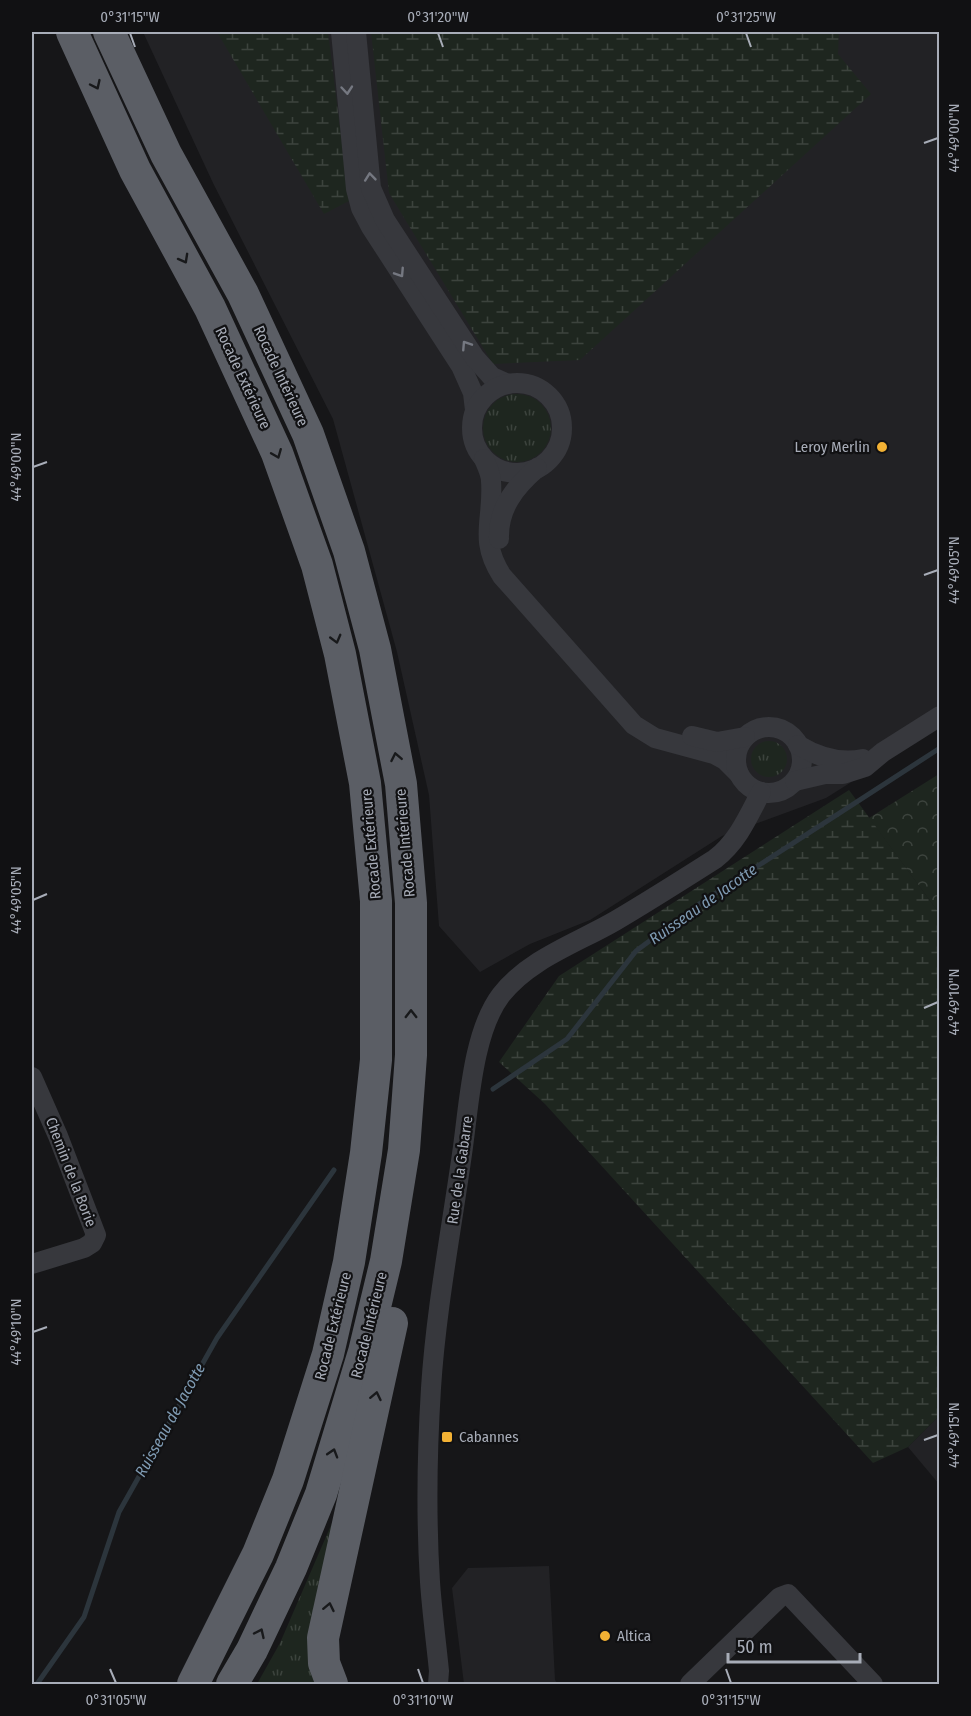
<svg xmlns="http://www.w3.org/2000/svg" width="971" height="1716" font-family="'Fira Sans Condensed',sans-serif">
<style>
.built{fill:#222225}
.grass{fill:url(#grass-tufts)}
.forest{fill:url(#forest-crowns)}
.wetland{fill:url(#wetland-marsh)}
.lines{fill:none;stroke-linecap:round;stroke-linejoin:round}
.stream{stroke:#2c353c;stroke-width:5}
.minor{stroke:#37383d;stroke-width:20}
.trunk{stroke:#5b5e65;stroke-width:32}
.oneway{stroke:#18191b}
.oneway2{stroke:#757881}
.ticks{fill:none;stroke:#a8adb8;stroke-width:2}
.poi-dot{fill:#f2b134;stroke:#111113;stroke-width:2}
.labels{text-anchor:middle;dominant-baseline:central;stroke-width:4.5;stroke-linejoin:round;paint-order:stroke}
.street-label{font-size:15px;fill:#a8adb8;stroke:#111113}
.poi-label{font-size:15px;fill:#a8adb8;stroke:#111113;text-anchor:start}
.water-label{font-size:16px;font-style:italic;fill:#7f9bb3;stroke:#111113}
.neatline{fill:none;stroke:#a8adb8;stroke-width:2}
.ticks-label{font-size:15px;text-anchor:middle;fill:#a8adb8}
</style>
<defs>
<pattern id="grass-tufts" width="24" height="20" patternUnits="userSpaceOnUse" patternTransform="scale(1.5)"><rect width="24" height="20" fill="#1e261f"/><path d="M3 7l-1-3M5 7V3M7 7l1-3M15 17l-1-3M17 17v-4M19 17l1-3" fill="none" stroke="#3c433d"/></pattern>
<pattern id="forest-crowns" width="20" height="18" patternUnits="userSpaceOnUse" patternTransform="scale(1.5)"><rect width="20" height="18" fill="#1e261f"/><path d="M2 6a3 3 0 1 1 6 0M12 15a3 3 0 1 1 6 0" fill="none" stroke="#3c433d"/></pattern>
<pattern id="wetland-marsh" width="20" height="14" patternUnits="userSpaceOnUse" patternTransform="scale(1.5)"><rect width="20" height="14" fill="#1e261f"/><path d="M1 5h8M5 5V1M11 12h8M15 12V8" fill="none" stroke="#3c433d"/></pattern>
</defs>
<rect width="100%" height="100%" fill="#161618"/>
<g class="built">
<polygon points="143,32 939,32 939,727 826,798 722,836 590,920 530,944 480,972 439,926 429,795 397,652 333,419 213,183"/>
<polygon points="939,1416 939,1484 908,1447"/>
<polygon points="549,1566 555,1680 558,1684 464,1684 452,1588 468,1568"/>
</g>
<g class="grass">
<circle cx="517" cy="428" r="34"/>
<circle cx="769" cy="759" r="18"/>
<polygon points="338,1509 309,1629 308,1650 323,1684 257,1684 280,1643"/>
</g>
<polygon class="forest" points="939,774 939,913 869,818"/>
<g class="wetland">
<polygon points="217,32 328,32 349,201 324,214"/>
<polygon points="371,32 839,32 838,54 871,94 580,360 493,364 389,193"/>
<polygon points="849,790 939,913 939,1416 908,1447 873,1463 545,1104 499,1062 559,976"/>
</g>
<g class="lines">
<g class="stream">
<polyline points="493,1089 567,1039 636,951 702,902 940,748"/>
<polyline points="37,1684 84,1617 119,1512 217,1338 334,1170"/>
</g>
<g class="minor">
<polyline points="341,32 356,189 361,208 371,227 461,366 473,393 475,410"/>
<polyline points="356,32 371,188 385,220 475,358 492,377 508,384"/>
<circle cx="517" cy="428" r="45"/>
<path d="M484 459C487 466 491 474 491 481 494 520 478 539 502 576L634 725 655 738 714 754 725 760 739 774"/>
<path d="M499 539C498 508 515 487 537 468"/>
<circle cx="769" cy="760" r="33"/>
<polyline points="692,736 717,742 745,737"/>
<path d="M798 745C818 757 839 764 863 759"/>
<polyline points="795,781 825,774 843,774 865,767 883,752 940,716"/>
<polyline points="32,1077 58,1136 96,1235 92,1243 84,1248 32,1264"/>
<path d="M438 1684 439 1671C436 1641 432 1611 430 1582 426 1518 427 1452 431 1388 436 1310 451 1232 462 1154 469 1107 472 1033 501 995 529 959 577 943 615 921 649 901 682 880 715 859 738 841 748 817 761 792"/>
<polyline points="690,1684 780,1597 788,1594 873,1684"/>
</g>
<g class="trunk">
<polyline points="72,32 135,170 210,308 277,453 317,565 340,654 365,783 376,901 376,1060 366,1153 349,1262 328,1354 288,1480 258,1554 193,1684"/>
<polyline points="109,32 166,154 243,294 308,434 349,551 375,649 401,784 411,903 411,1055 404,1150 386,1261 364,1352 321,1494 291,1568 252,1650 232,1684"/>
<polyline points="332,1684 324,1663 323,1638 392,1323"/>
</g>
</g>
<defs><path id="oneway-chevron" d="M-2-3.5L2.5 0L-2 3.5" fill="none" stroke-width="1.6" stroke-linecap="round" stroke-linejoin="round" transform="scale(1.5)"/></defs>
<g class="oneway">
<use href="#oneway-chevron" transform="translate(96 85) rotate(65)"/>
<use href="#oneway-chevron" transform="translate(184 259) rotate(61)"/>
<use href="#oneway-chevron" transform="translate(277 454) rotate(68)"/>
<use href="#oneway-chevron" transform="translate(336 639) rotate(75)"/>
<use href="#oneway-chevron" transform="translate(396 757) rotate(-101)"/>
<use href="#oneway-chevron" transform="translate(411 1014) rotate(-90)"/>
<use href="#oneway-chevron" transform="translate(376 1396) rotate(-78)"/>
<use href="#oneway-chevron" transform="translate(333 1453) rotate(-73)"/>
<use href="#oneway-chevron" transform="translate(329 1607) rotate(-78)"/>
<use href="#oneway-chevron" transform="translate(260 1633) rotate(-65)"/>
</g>
<g class="oneway2">
<use href="#oneway-chevron" transform="translate(347 90) rotate(85)"/>
<use href="#oneway-chevron" transform="translate(370 177) rotate(-96)"/>
<use href="#oneway-chevron" transform="translate(400 273) rotate(57)"/>
<use href="#oneway-chevron" transform="translate(466 345) rotate(-123)"/>
</g>
<path class="ticks" d="M130 33 135 47M438 33 443 47M746 33 751 47M924 143 938 138M33 467 47 462M924 575 938 570M33 900 47 894M924 1008 938 1002M33 1332 47 1327M924 1440 938 1435M110 1669 116 1683M418 1669 423 1683M726 1669 731 1683"/>
<g class="poi-dot">
<circle cx="882" cy="447" r="6"/>
<rect x="441" y="1431" width="12" height="12" rx="3"/>
<circle cx="605" cy="1636" r="6"/>
</g>
<g class="labels">
<g class="street-label">
<text transform="translate(281 376) rotate(65)">Rocade Intérieure</text>
<text transform="translate(243 378) rotate(65)">Rocade Extérieure</text>
<text transform="translate(405 843) rotate(-95)">Rocade Intérieure</text>
<text transform="translate(371 844) rotate(-95)">Rocade Extérieure</text>
<text transform="translate(460 1170) rotate(-82)">Rue de la Gabarre</text>
<text transform="translate(71 1172) rotate(69)">Chemin de la Borie</text>
<text transform="translate(369 1325) rotate(-76)">Rocade Intérieure</text>
<text transform="translate(333 1326) rotate(-76)">Rocade Extérieure</text>
</g>
<g class="poi-label">
<text x="870" y="447" text-anchor="end">Leroy Merlin</text>
<text x="459" y="1437">Cabannes</text>
<text x="617" y="1636">Altica</text>
</g>
<g class="water-label">
<text transform="translate(703 904) rotate(-35)">Ruisseau de Jacotte</text>
<text transform="translate(170 1420) rotate(-61)">Ruisseau de Jacotte</text>
</g>
</g>
<rect width="971" height="1716" fill="none" stroke="#111113" stroke-width="66"/>
<path d="M728 1653v9h132v-9" fill="none" stroke="#a8adb8" stroke-width="3"/>
<text x="737" y="1653" font-size="18" fill="#a8adb8" stroke="#111113" stroke-width="4.5" paint-order="stroke">50 m</text>
<rect x="33" y="33" width="905" height="1650" class="neatline"/>
<g class="ticks-label">
<text x="130" y="22">0°31'15"W</text>
<text x="438" y="22">0°31'20"W</text>
<text x="746" y="22">0°31'25"W</text>
<text transform="translate(954 138) rotate(-90)" y="5">44°49'00"N</text>
<text transform="translate(16 467) rotate(-90)" y="5">44°49'00"N</text>
<text transform="translate(954 570) rotate(-90)" y="5">44°49'05"N</text>
<text transform="translate(16 900) rotate(-90)" y="5">44°49'05"N</text>
<text transform="translate(954 1002) rotate(-90)" y="5">44°49'10"N</text>
<text transform="translate(16 1332) rotate(-90)" y="5">44°49'10"N</text>
<text transform="translate(954 1435) rotate(-90)" y="5">44°49'15"N</text>
<text x="116" y="1705">0°31'05"W</text>
<text x="423" y="1705">0°31'10"W</text>
<text x="731" y="1705">0°31'15"W</text>
</g>
</svg>
